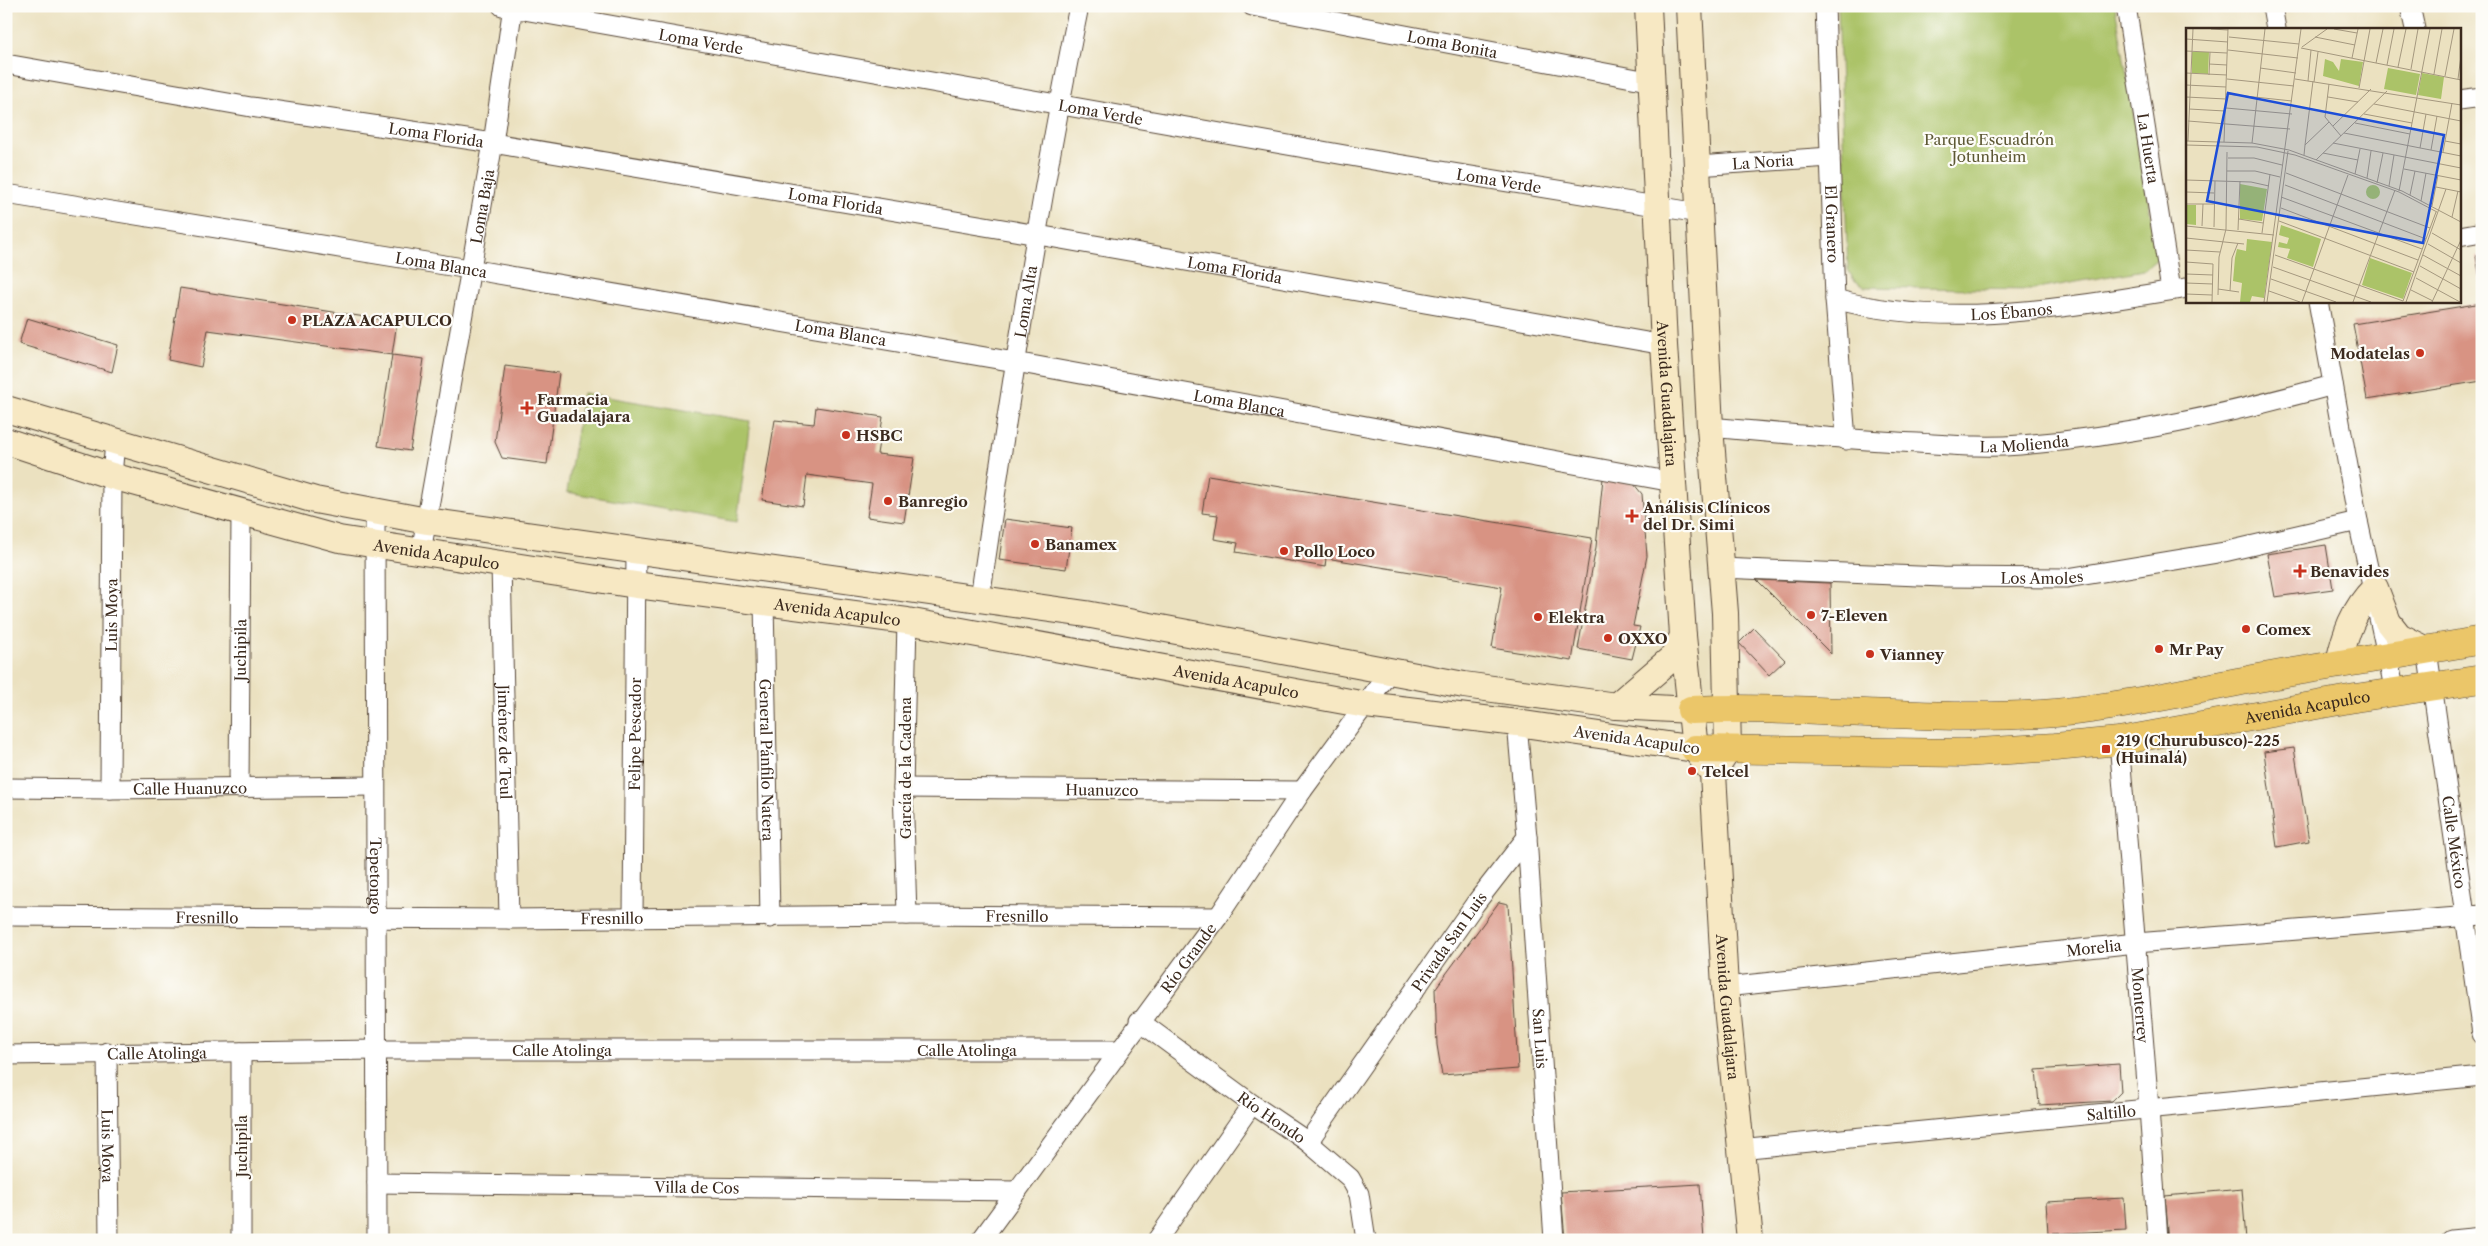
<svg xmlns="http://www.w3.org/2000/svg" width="2488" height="1246" font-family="'Libre Caslon Text',serif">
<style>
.green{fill:#abc368;stroke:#737643}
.building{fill:#d89383}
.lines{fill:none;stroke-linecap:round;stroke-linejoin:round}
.minor-casing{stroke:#554536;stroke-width:21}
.secondary-casing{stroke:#554536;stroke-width:28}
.primary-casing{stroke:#554536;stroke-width:29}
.minor{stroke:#fff;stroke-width:19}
.secondary{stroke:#f7e8c3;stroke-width:26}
.primary{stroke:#ebc669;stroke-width:28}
.poi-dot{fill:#c8321e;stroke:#fdfcf7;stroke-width:2}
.labels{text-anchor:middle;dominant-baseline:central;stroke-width:4.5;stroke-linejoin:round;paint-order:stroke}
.street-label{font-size:15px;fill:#3b2a1e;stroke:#fdfcf7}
.park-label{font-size:15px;fill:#5d5834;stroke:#fdfcf7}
.poi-label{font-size:15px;font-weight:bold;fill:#3b2a1e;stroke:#fdfcf7;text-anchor:start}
.inset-road{fill:none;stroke:#a5987f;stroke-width:1}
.view{fill:#1d4ed8;fill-opacity:0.15;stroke:#1d4ed8;stroke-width:2.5}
.inset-edge{fill:none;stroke:#3b2a1e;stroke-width:2.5}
</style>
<rect width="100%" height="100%" fill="#fdfcf7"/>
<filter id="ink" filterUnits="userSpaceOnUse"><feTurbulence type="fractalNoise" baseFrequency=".02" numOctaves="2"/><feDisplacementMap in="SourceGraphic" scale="10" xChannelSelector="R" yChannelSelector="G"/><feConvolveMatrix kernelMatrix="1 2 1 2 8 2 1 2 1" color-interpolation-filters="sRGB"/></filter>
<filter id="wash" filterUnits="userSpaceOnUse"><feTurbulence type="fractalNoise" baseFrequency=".0096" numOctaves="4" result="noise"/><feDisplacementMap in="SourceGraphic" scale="20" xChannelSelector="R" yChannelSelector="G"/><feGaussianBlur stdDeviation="1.12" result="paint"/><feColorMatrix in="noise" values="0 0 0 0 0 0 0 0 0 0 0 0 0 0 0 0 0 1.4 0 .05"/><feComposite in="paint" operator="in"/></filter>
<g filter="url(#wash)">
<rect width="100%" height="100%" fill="#ebe1c0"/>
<g class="green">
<polygon points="1838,6 2115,6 2158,258 2144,270 2031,290 1865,287 1854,280 1848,270"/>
<polygon points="583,393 750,421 737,522 567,492"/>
</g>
<g id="blocks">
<g class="building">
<polygon points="2476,256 2482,256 2482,284 2481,284"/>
<polygon points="180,288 397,322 392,355 208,330 201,367 168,360"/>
<polygon points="2482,303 2482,381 2367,399 2353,324"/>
<polygon points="27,318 118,345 112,372 19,344"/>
<polygon points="392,355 424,359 410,451 378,446"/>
<polygon points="505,366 559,373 547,464 502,458 495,442"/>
<polygon points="816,407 883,417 877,454 914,458 904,522 867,517 872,484 807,475 803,506 762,500 775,420 814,424"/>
<polygon points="1208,475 1592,538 1572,661 1492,648 1502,587 1326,558 1325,567 1236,552 1238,543 1214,539 1218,515 1202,513"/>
<polygon points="1603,478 1633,483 1642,494 1647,556 1633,626 1640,627 1632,659 1578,649 1596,547"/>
<polygon points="1005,519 1072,528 1066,569 999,560"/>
<polygon points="2326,545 2333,589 2275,597 2267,554"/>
<polygon points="1757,580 1830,583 1831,654"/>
<polygon points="1754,628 1785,660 1769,675 1739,643"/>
<polygon points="2294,748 2309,841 2277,847 2264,752"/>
<polygon points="1499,902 1508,904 1518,1069 1442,1075 1437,1045 1435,989"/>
<polygon points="2119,1064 2121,1092 2112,1101 2039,1105 2036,1070"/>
<polygon points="1700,1184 1704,1240 1565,1240 1561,1192"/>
<polygon points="2242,1189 2246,1240 2169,1240 2165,1196"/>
<polygon points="2124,1198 2126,1230 2048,1234 2046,1202"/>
</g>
</g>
</g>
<g filter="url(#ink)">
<use href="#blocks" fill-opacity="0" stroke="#554536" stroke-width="1"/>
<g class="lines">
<defs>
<g id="minor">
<path id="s1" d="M502 6 1373 160 1699 213"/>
<path id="s2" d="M1252 6 1653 82"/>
<path id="s3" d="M1825 6 1835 299 1846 440"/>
<path id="s4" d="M2126 6 2171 290"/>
<polyline points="2272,6 2276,29"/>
<polyline points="2410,6 2415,29"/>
<path id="s5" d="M6 64 251 107 493 143 1038 235 1664 345"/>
<polyline points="2459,100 2482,97"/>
<path id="s6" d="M1697 166 1830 157"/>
<path id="s7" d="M6 194 469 269 1015 362 1673 482"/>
<polyline points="2459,236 2482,232"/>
<path id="s8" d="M1835 299C1950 331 2071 306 2187 288"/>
<polyline points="2318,301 2358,521 2395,692"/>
<path id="s9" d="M1710 427C1779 433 1849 440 1918 443 1952 445 1986 448 2020 445 2127 437 2231 413 2333 385"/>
<path id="s10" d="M375 512 377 1240"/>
<path id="s11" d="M421 552 493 143 513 6"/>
<path id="s12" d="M501 564 509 919"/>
<path id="s13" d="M1721 568 1943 577 2067 578 2224 552 2358 521"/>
<path id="s14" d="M980 598C1009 400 1039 202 1079 6"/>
<path id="s15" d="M764 601 770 918"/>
<polyline points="907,621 903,788 907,915"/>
<path id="s16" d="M2427 650 2482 1034"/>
<path id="s17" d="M2119 741 2149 1108 2158 1240"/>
<path id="s18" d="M6 788 110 789 374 786"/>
<path id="s19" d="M239 788 241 513"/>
<path id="s20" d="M903 788 1302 791"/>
<path id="s21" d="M110 789 112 476 115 442"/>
<path id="s22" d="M1527 837 1554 1240"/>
<path id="s23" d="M6 916 509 919 907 915 1218 917"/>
<path id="s24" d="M633 918 636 551"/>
<path id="s25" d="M1725 987 2136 943 2482 915"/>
<path id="s26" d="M1139 1021 1252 1104 1308 1142 1350 1178 1359 1194 1366 1240"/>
<path id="s27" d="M107 1052 109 1240"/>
<path id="s28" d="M6 1055 377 1050H1118"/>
<path id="s29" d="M1308 1142 1475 904 1527 837 1517 723"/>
<path id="s30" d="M1739 1149 2482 1076"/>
<path id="s31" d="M377 1183 1017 1191"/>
<polyline points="241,1240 241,1052"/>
<path id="s32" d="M981 1240 1218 917 1302 791 1390 671"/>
<polyline points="1157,1240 1252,1104"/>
<polyline points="2451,1240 2482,1237"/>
</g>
<g id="secondary">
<path id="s33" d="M1648 6 1664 345 1683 636 1695 749 1713 773 1725 987 1750 1240"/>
<polyline points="1689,6 1710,427 1725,613 1728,750 1716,768"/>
<polyline points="6,409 315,500 427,521 1086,614 1464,685 1616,706 1691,710"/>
<path id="s34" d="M6 441 112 476 339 539 636 585 907 621 1366 705 1517 723 1695 749"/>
<path d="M2339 663C2345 634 2353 610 2375 588L2388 622 2399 636 2427 650"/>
<polyline points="1616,706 1673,657 1683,636"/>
</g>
<g id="primary">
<path d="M1691 710C1812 705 1934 723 2055 713 2122 707 2188 691 2253 679 2329 665 2406 654 2482 640"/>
<path id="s35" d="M1695 749 1963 753 2055 747 2119 741 2355 698 2482 679"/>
</g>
</defs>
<use href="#minor" class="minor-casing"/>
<use href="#secondary" class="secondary-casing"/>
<use href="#primary" class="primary-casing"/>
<use href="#minor" class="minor"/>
<use href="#secondary" class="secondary"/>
<use href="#primary" class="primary"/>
</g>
</g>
<g class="poi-dot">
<circle cx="292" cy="320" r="5"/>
<circle cx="2420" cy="353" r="5"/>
<path d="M524.5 400.5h5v5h5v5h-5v5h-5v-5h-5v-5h5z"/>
<circle cx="846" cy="435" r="5"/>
<circle cx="888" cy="501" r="5"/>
<path d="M1629.5 508.5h5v5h5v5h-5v5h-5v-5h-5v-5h5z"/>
<circle cx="1035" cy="544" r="5"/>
<circle cx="1284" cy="551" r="5"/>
<path d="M2297.5 563.5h5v5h5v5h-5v5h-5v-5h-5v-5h5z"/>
<circle cx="1811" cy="615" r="5"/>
<circle cx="1538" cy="617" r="5"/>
<circle cx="2246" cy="629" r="5"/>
<circle cx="1608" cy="638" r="5"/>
<circle cx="2159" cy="649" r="5"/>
<circle cx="1870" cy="654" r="5"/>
<rect x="2101" y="744" width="10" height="10" rx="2.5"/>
<circle cx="1692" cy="771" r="5"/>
</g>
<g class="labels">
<g class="street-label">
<text stroke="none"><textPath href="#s1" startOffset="202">Loma Verde</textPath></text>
<text stroke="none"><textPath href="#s2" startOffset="204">Loma Bonita</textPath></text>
<text stroke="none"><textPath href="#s1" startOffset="608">Loma Verde</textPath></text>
<text stroke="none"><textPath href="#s5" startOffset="436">Loma Florida</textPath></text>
<text stroke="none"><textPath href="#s4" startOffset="144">La Huerta</textPath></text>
<text stroke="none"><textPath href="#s6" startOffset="66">La Noria</textPath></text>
<text stroke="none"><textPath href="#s1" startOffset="1012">Loma Verde</textPath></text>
<text stroke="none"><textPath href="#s5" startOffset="841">Loma Florida</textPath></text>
<text stroke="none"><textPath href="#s11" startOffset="351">Loma Baja</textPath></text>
<text stroke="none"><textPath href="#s3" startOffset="218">El Granero</textPath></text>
<text stroke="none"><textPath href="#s7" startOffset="441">Loma Blanca</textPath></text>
<text stroke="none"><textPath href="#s5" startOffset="1246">Loma Florida</textPath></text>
<text stroke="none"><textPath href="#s14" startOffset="300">Loma Alta</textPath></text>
<text stroke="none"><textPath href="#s8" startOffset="178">Los Ébanos</textPath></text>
<text stroke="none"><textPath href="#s7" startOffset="846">Loma Blanca</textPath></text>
<text stroke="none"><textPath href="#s33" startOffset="388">Avenida Guadalajara</textPath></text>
<text stroke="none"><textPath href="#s7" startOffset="1251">Loma Blanca</textPath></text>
<text stroke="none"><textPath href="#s9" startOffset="315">La Molienda</textPath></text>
<text stroke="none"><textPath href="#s34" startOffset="446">Avenida Acapulco</textPath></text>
<text stroke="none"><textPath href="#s13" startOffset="321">Los Amoles</textPath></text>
<text stroke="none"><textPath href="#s34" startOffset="851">Avenida Acapulco</textPath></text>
<text stroke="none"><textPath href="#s21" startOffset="174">Luis Moya</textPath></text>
<text stroke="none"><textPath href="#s19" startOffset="138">Juchipila</textPath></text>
<text stroke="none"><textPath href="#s34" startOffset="1256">Avenida Acapulco</textPath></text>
<text stroke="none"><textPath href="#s35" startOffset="616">Avenida Acapulco</textPath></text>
<text stroke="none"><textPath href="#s24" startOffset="184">Felipe Pescador</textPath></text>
<text transform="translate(1637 740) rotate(8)">Avenida Acapulco</text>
<text stroke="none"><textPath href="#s12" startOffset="178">Jiménez de Teul</textPath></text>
<text stroke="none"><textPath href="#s15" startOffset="159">General Pánfilo Natera</textPath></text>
<text transform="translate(905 768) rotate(-90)">García de la Cadena</text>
<text stroke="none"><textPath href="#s18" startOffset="184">Calle Huanuzco</textPath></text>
<text stroke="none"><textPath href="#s20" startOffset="199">Huanuzco</textPath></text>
<text stroke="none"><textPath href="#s16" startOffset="194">Calle México</textPath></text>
<text stroke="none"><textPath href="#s10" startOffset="364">Tepetongo</textPath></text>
<text stroke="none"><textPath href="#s23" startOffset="1011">Fresnillo</textPath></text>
<text stroke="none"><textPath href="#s23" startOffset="201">Fresnillo</textPath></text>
<text stroke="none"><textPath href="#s23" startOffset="606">Fresnillo</textPath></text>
<text stroke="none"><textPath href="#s29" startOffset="245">Privada San Luis</textPath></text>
<text stroke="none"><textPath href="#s25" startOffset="371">Morelia</textPath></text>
<text stroke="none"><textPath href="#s32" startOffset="350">Río Grande</textPath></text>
<text stroke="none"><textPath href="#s17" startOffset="265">Monterrey</textPath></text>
<text stroke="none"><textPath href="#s33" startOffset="1009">Avenida Guadalajara</textPath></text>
<text stroke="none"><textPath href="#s22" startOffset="202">San Luis</textPath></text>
<text stroke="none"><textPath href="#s28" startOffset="556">Calle Atolinga</textPath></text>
<text stroke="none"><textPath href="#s28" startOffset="961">Calle Atolinga</textPath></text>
<text stroke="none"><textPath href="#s28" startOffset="151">Calle Atolinga</textPath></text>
<text stroke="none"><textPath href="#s30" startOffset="374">Saltillo</textPath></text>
<text stroke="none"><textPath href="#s26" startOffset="164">Río Hondo</textPath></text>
<text stroke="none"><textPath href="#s27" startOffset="94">Luis Moya</textPath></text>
<text transform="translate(241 1146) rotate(-90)">Juchipila</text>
<text stroke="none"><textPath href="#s31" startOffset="320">Villa de Cos</textPath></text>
</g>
<g class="park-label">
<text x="1989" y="139">Parque Escuadrón<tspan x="1989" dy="17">Jotunheim</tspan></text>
</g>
<g class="poi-label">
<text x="302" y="320">PLAZA ACAPULCO</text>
<text x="2410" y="353" text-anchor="end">Modatelas</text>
<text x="537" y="399">Farmacia<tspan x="537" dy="17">Guadalajara</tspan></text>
<text x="856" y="435">HSBC</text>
<text x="898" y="501">Banregio</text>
<text x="1643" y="507">Análisis Clínicos<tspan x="1643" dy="17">del Dr. Simi</tspan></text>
<text x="1045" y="544">Banamex</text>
<text x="1294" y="551">Pollo Loco</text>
<text x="2310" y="571">Benavides</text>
<text x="1821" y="615">7-Eleven</text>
<text x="1548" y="617">Elektra</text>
<text x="2256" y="629">Comex</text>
<text x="1618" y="638">OXXO</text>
<text x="2169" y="649">Mr Pay</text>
<text x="1880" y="654">Vianney</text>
<text x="2116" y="740">219 (Churubusco)-225<tspan x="2116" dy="17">(Huinalá)</tspan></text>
<text x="1702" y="771">Telcel</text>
</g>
</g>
<g transform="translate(2186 28)">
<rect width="275" height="275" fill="#ebe1c0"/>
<path d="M6 24H23L22 46 6 45ZM139 31 147 34 153 43 155 31 177 34 173 58 137 48ZM202 40 234 46 230 67 198 61ZM236 45 258 49 255 71 232 67ZM54 156 81 161 76 193 54 191ZM180 164a7 7 0 1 1 14 0a7 7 0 1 1-14 0ZM0 177H10V197L0 196ZM95 197 135 211 127 239 101 230 104 221 92 219 93 214 101 216 103 210 93 207ZM61 211 86 214 78 270 66 268 64 274H54L56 255 47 253 49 230 51 221 60 223ZM184 230 226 245 217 271 176 257Z" fill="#abc368"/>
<path class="inset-road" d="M25 1 42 2M148 1 171 5M43 9 113 16M129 9 169 17M0 11 42 14M116 19 141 1M115 20 275 52M42 22 112 30M0 23 41 25M166 30 172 1M190 35 197 1M23 36 41 37M201 37 208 1M212 39 220 1M74 40 110 45M225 41 232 1M0 45 41 47M248 46 256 1M23 47 24 24M259 48 268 1M41 51 108 58M109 51 275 77M272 51 275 28M122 53 125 22M128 54 132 24M143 56 139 89 155 108M0 57 40 59M173 60 184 1M40 66 106 73M0 69 40 71M142 69 172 74M188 76 275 93M40 80 106 86M3 81 39 83M178 86 226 95M2 93 104 101M169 95 224 106M147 98 185 61M158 105 275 128M0 113 66 115 103 122 216 163 275 194M2 113 7 1M259 113 275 116M38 114 42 1M66 115 79 1M147 115 275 140M0 117 71 119 109 127 213 164 251 184M119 117 127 53M234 120 240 86M245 122 251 88M257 124 266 75M137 125 172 132M118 127 119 117 143 94M42 130H68L96 137M130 132 201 63M218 141 275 152M41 143H69L94 149M100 145 244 200M169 146 174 121M181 150 185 123M0 152 65 154 83 158M191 155 197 125M99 157 240 211M203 158 208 127M250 159 275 164M213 163 244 1M0 164 28 165M224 167 229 143M95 169 236 221M235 173 240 145M0 176H28M246 178 252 147M95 180 232 232M266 189 272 163M53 191 77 195M93 193 228 244M0 198 88 207M16 198 17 176M28 199 29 153M52 202 54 153M76 205 84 146M246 205 275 222M0 210 58 216M242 216 275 235M0 222 34 224M89 227 217 273M237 227 275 248M0 234 27 236 26 274M234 238 275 261M87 239 185 274M0 246 27 247M230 250 274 274M85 251 150 274M0 255 27 256M32 261 53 264M225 262 247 273M44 263 46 230 52 215M83 263 114 274M0 266 26 267M32 267 33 229 40 201 41 124M217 273 250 184M78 274 115 1M81 274 102 123M116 274 162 147M167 274 209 162M220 274 260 161M246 274 275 212"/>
<path class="view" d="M42 65 258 107 237 215 21 173Z"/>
<rect width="275" height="275" class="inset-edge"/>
</g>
<rect width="2488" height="1246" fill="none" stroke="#fdfcf7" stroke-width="25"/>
</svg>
